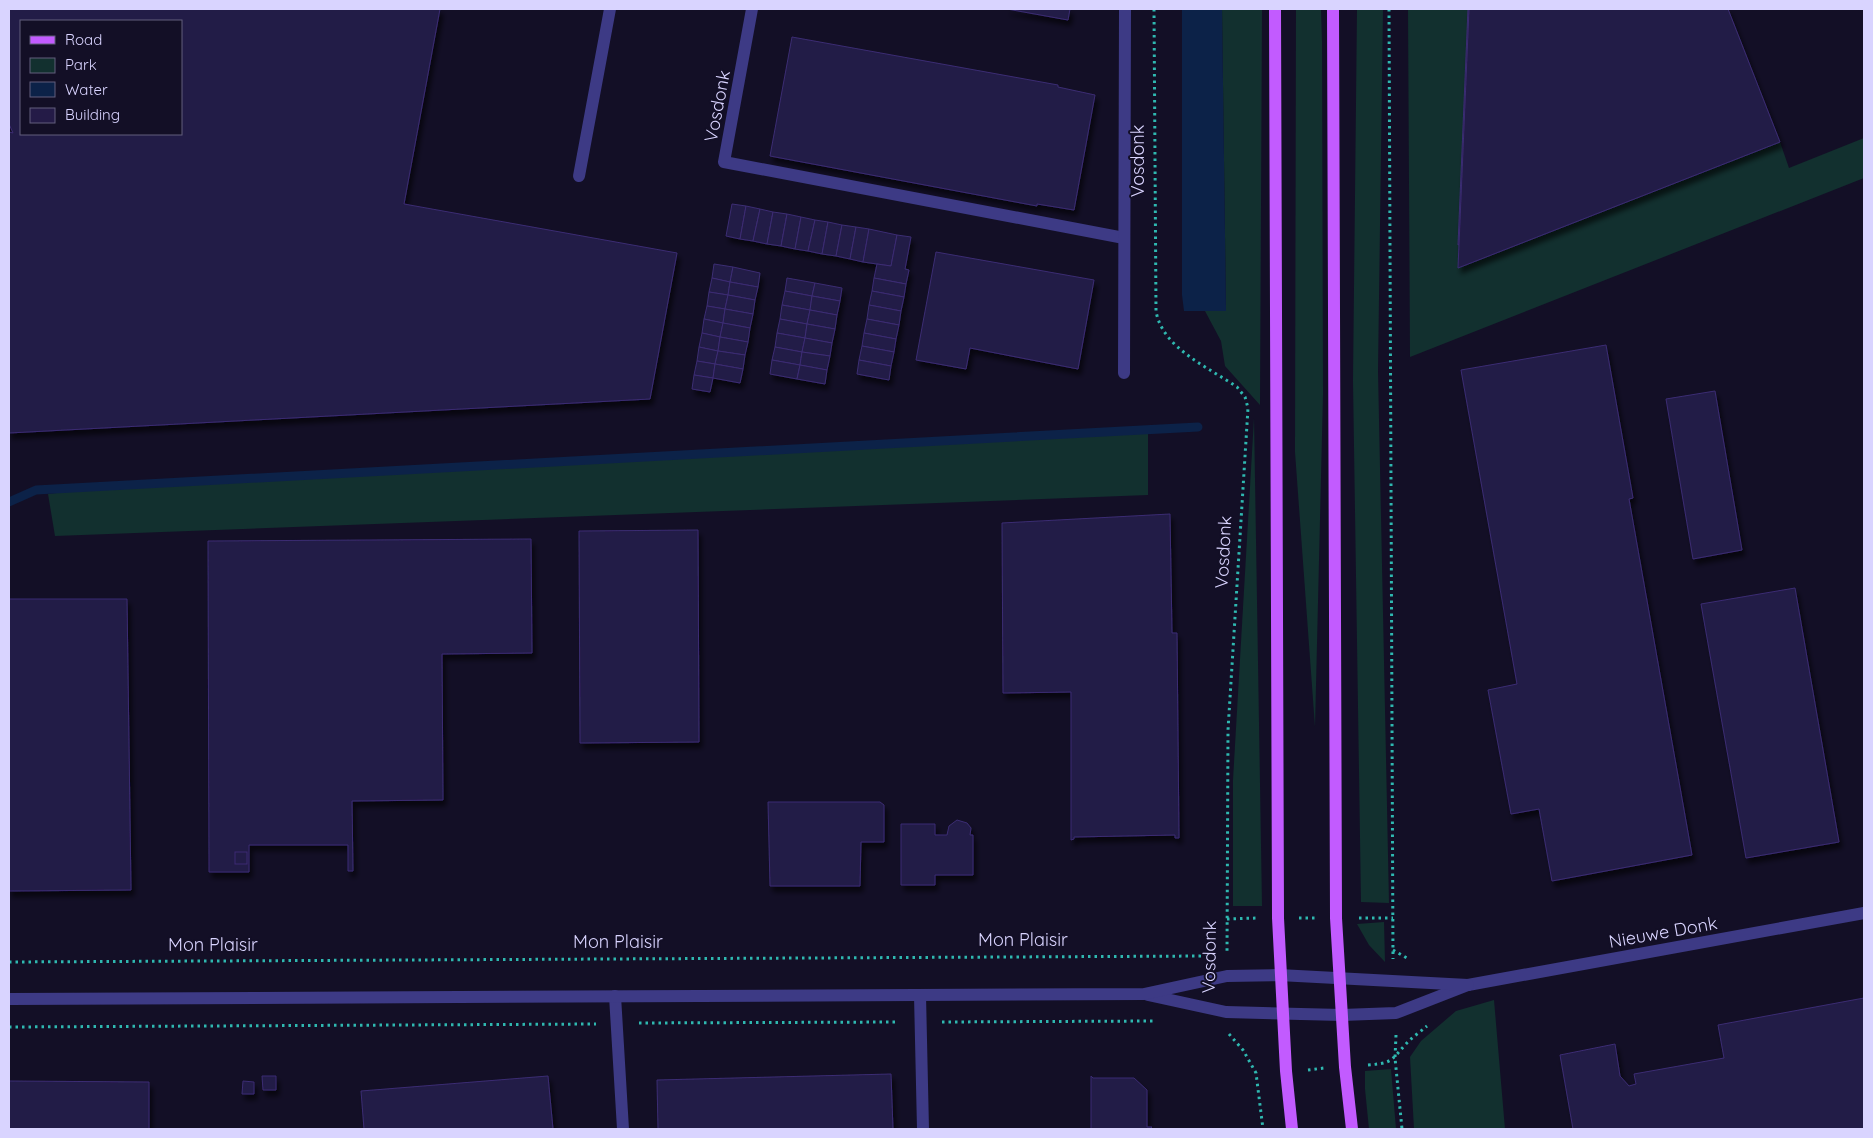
<svg xmlns="http://www.w3.org/2000/svg" width="1873" height="1138" font-family="Quicksand,sans-serif">
<style>
.green{fill:#12302f}
.water{fill:#0c2248}
.lines{fill:none;stroke-linecap:round;stroke-linejoin:round}
.stream{stroke:#0c2248;stroke-width:9}
.building{fill:#241b47;stroke:#3b2d73;fill-rule:evenodd;filter:url(#shadow)}
.path{stroke:#2fb8b0;stroke-width:3;stroke-dasharray:2.5 4;stroke-linecap:butt}
.minor{stroke:#3d3a85;stroke-width:12}
.major{stroke:#c25bff;stroke-width:12}
.labels{text-anchor:middle;dominant-baseline:central;stroke-width:4;stroke-linejoin:round;paint-order:stroke}
.street-label{font-size:18px;fill:#d9d4ff;stroke:#130f26}
</style>
<defs>
<filter id="shadow"><feDropShadow dx="3" dy="5.5" stdDeviation="2.5" flood-color="#0009"/></filter>
</defs>
<rect width="100%" height="100%" fill="#130f26"/>
<g class="green">
<polygon points="1222,9 1262,9 1260,405 1225,366 1221,341 1205,311 1226,311"/>
<polygon points="1296,9 1321,9 1322,42 1323,394 1315,727 1295,452"/>
<polygon points="1357,9 1383,9 1378,371 1389,903 1361,902 1353,381"/>
<polygon points="1408,9 1469,9 1458,268 1780,142 1789,168 1864,138 1864,178 1410,357"/>
<polygon points="1254,418 1262,906 1233,906 1233,780"/>
<polygon points="1148,432 1148,495 55,536 48,494 116,486 251,477"/>
<polygon points="1384,922 1385,962 1369,945 1357,924"/>
<polygon points="1494,1000 1505,1129 1414,1129 1410,1057 1421,1041 1456,1011"/>
<polygon points="1391,1069 1396,1129 1369,1129 1365,1089 1365,1071"/>
</g>
<polygon class="water" points="1182,9 1222,9 1226,311 1184,311 1182,295"/>
<g class="lines">
<polyline class="stream" points="9,502 36,490 1198,427"/>
</g>
<g class="building">
<path d="M9 9H440L404 204 677 253 650 399 9 433V132L13 133 9 124ZM21 21H181V134H21Z"/>
<polygon points="1007,9 1070,9 1068,20"/>
<polygon points="1468,9 1612,9 1604,189 1458,245"/>
<polygon points="1469,9 1728,9 1780,142 1458,268"/>
<polygon points="792,37 1058,85 1058,87 1095,95 1074,210 1037,204 1037,206 770,156"/>
<polygon points="732,204 746,206 740,239 726,236"/>
<polygon points="746,206 760,209 753,241 740,239"/>
<polygon points="760,209 773,212 767,244 753,241"/>
<polygon points="773,212 787,214 781,246 767,244"/>
<polygon points="787,214 801,217 795,249 781,246"/>
<polygon points="801,217 815,220 808,251 795,249"/>
<polygon points="815,220 828,222 822,254 808,251"/>
<polygon points="828,222 842,225 836,256 822,254"/>
<polygon points="842,225 856,227 850,259 836,256"/>
<polygon points="856,227 869,229 863,262 850,259"/>
<polygon points="869,229 897,235 891,266 863,262"/>
<polygon points="897,235 911,237 905,269 909,270 906,284 874,278 877,264 891,266"/>
<polygon points="936,252 1094,280 1078,369 970,348 966,369 916,360"/>
<polygon points="714,264 733,267 730,282 712,278"/>
<polygon points="733,267 760,273 758,287 730,282"/>
<polygon points="712,278 730,282 728,295 709,292"/>
<polygon points="787,278 815,283 812,296 785,291"/>
<polygon points="874,278 906,284 904,297 872,291"/>
<polygon points="730,282 758,287 755,300 728,295"/>
<polygon points="815,283 842,288 840,301 812,296"/>
<polygon points="785,291 812,296 810,310 782,305"/>
<polygon points="872,291 904,297 901,311 869,305"/>
<polygon points="709,292 728,295 725,309 707,306"/>
<polygon points="728,295 755,300 753,314 725,309"/>
<polygon points="812,296 840,301 837,315 810,310"/>
<polygon points="782,305 810,310 807,324 780,319"/>
<polygon points="869,305 901,311 899,325 867,319"/>
<polygon points="707,306 725,309 723,323 704,319"/>
<polygon points="725,309 753,314 750,328 723,323"/>
<polygon points="810,310 837,315 835,329 807,324"/>
<polygon points="704,319 723,323 720,337 702,333"/>
<polygon points="780,319 807,324 805,338 777,333"/>
<polygon points="867,319 899,325 896,339 864,333"/>
<polygon points="723,323 750,328 748,342 720,337"/>
<polygon points="807,324 835,329 832,343 805,338"/>
<polygon points="702,333 720,337 718,351 699,347"/>
<polygon points="777,333 805,338 802,352 775,347"/>
<polygon points="864,333 896,339 894,352 862,346"/>
<polygon points="720,337 748,342 745,355 718,351"/>
<polygon points="805,338 832,343 830,356 802,352"/>
<polygon points="1606,345 1633,498 1629,499 1692,855 1552,881 1539,809 1511,814 1488,690 1517,684 1461,370"/>
<polygon points="862,346 894,352 891,366 859,360"/>
<polygon points="699,347 718,351 715,364 697,361"/>
<polygon points="775,347 802,352 800,365 772,360"/>
<polygon points="718,351 745,355 743,369 715,364"/>
<polygon points="802,352 830,356 827,370 800,365"/>
<polygon points="772,360 800,365 797,379 770,374"/>
<polygon points="859,360 891,366 889,380 857,374"/>
<polygon points="697,361 715,364 713,378 694,375"/>
<polygon points="715,364 743,369 740,383 713,378"/>
<polygon points="800,365 827,370 825,384 797,379"/>
<polygon points="694,375 713,378 710,392 692,389"/>
<polygon points="1715,391 1742,550 1693,559 1666,399"/>
<polygon points="1170,514 1172,633 1177,633 1179,838 1175,838 1175,835 1074,837 1074,839 1071,840 1071,692 1003,693 1002,523"/>
<polygon points="698,530 699,742 580,743 579,531"/>
<polygon points="531,539 532,653 442,654 443,800 352,801 353,871 348,871 348,845 249,845 249,872 209,872 208,541"/>
<polygon points="1795,588 1839,842 1746,858 1701,604"/>
<polygon points="9,599 127,599 131,890 9,891"/>
<polygon points="768,802 880,802 884,805 884,842 861,842 860,886 770,886"/>
<polygon points="957,820 967,823 971,828 970,835 973,835 973,875 935,875 935,885 901,885 901,824 935,824 935,835 947,835 949,826"/>
<rect x="235" y="852" width="12" height="12"/>
<polygon points="1864,998 1864,1129 1573,1129 1560,1055 1615,1044 1620,1076 1629,1086 1636,1084 1634,1074 1724,1058 1718,1025"/>
<polygon points="891,1074 893,1129 658,1129 657,1080"/>
<polygon points="262,1076 276,1076 276,1090 263,1090"/>
<polygon points="548,1076 553,1129 364,1129 361,1091"/>
<polygon points="1091,1076 1093,1078 1134,1078 1147,1090 1147,1127 1152,1127 1150,1129 1091,1129"/>
<polygon points="9,1081 149,1082 149,1129 9,1129"/>
<polygon points="243,1081 254,1082 254,1094 242,1094"/>
</g>
<g class="lines">
<g class="path">
<path d="M1154 9 1156 311C1162 348 1208 367 1237 387L1245 397 1248 408 1228 730 1227 954"/>
<polyline points="1389,9 1393,959"/>
<polyline points="1299,918 1315,918"/>
<polyline points="1359,918 1393,918"/>
<polyline points="1227,919 1257,918"/>
<polyline points="1393,950 1407,958"/>
<polyline points="9,962 1206,956"/>
<polyline points="942,1022 1153,1021"/>
<polyline points="639,1023 898,1022"/>
<polyline points="9,1027 596,1024"/>
<polyline points="1229,1034 1243,1050 1256,1073 1263,1129"/>
<polyline points="1396,1035 1395,1058 1402,1129"/>
<path d="M1368 1065C1391 1063 1390 1062 1405 1045 1411 1038 1420 1032 1427 1026"/>
<polyline points="1308,1070 1324,1068"/>
</g>
<g class="minor">
<polyline points="752,9 724,162 1124,238"/>
<polyline points="579,176 610,9"/>
<polyline points="1124,373 1125,9"/>
<polyline points="920,995 923,1129"/>
<polyline points="1148,995 1226,1012 1342,1015 1396,1013 1468,985 1864,913"/>
<polyline points="615,996 623,1129"/>
<polyline points="9,999 1144,994 1227,976 1279,975 1468,985"/>
</g>
<g class="major">
<polyline points="1275,9 1278,918 1286,1071 1292,1129"/>
<polyline points="1333,9 1336,918 1345,1067 1352,1129"/>
</g>
</g>
<g class="labels">
<g class="street-label">
<text transform="translate(717 106) rotate(-79)">Vosdonk</text>
<text transform="translate(1137 161) rotate(-90)">Vosdonk</text>
<text transform="translate(1223 552) rotate(-87)">Vosdonk</text>
<text transform="translate(1663 932) rotate(-10)">Nieuwe Donk</text>
<text x="1023" y="939">Mon Plaisir</text>
<text x="618" y="941">Mon Plaisir</text>
<text x="213" y="944">Mon Plaisir</text>
<text transform="translate(1209 957) rotate(-89)">Vosdonk</text>
</g>
</g>
<rect width="1873" height="1138" fill="none" stroke="#d9d4ff" stroke-width="20"/>
<rect x="20" y="20" width="162" height="115" fill="#130f26" stroke="#625e7d"/>
<rect x="30" y="36" width="25" height="8" fill="#c25bff" stroke="#625e7d"/>
<text x="65" y="45" font-size="15" fill="#d9d4ff">Road</text>
<rect x="30" y="58" width="25" height="15" fill="#12302f" stroke="#625e7d"/>
<text x="65" y="70" font-size="15" fill="#d9d4ff">Park</text>
<rect x="30" y="82" width="25" height="15" fill="#0c2248" stroke="#625e7d"/>
<text x="65" y="95" font-size="15" fill="#d9d4ff">Water</text>
<rect x="30" y="108" width="25" height="15" fill="#241b47" stroke="#625e7d"/>
<text x="65" y="120" font-size="15" fill="#d9d4ff">Building</text>
</svg>
